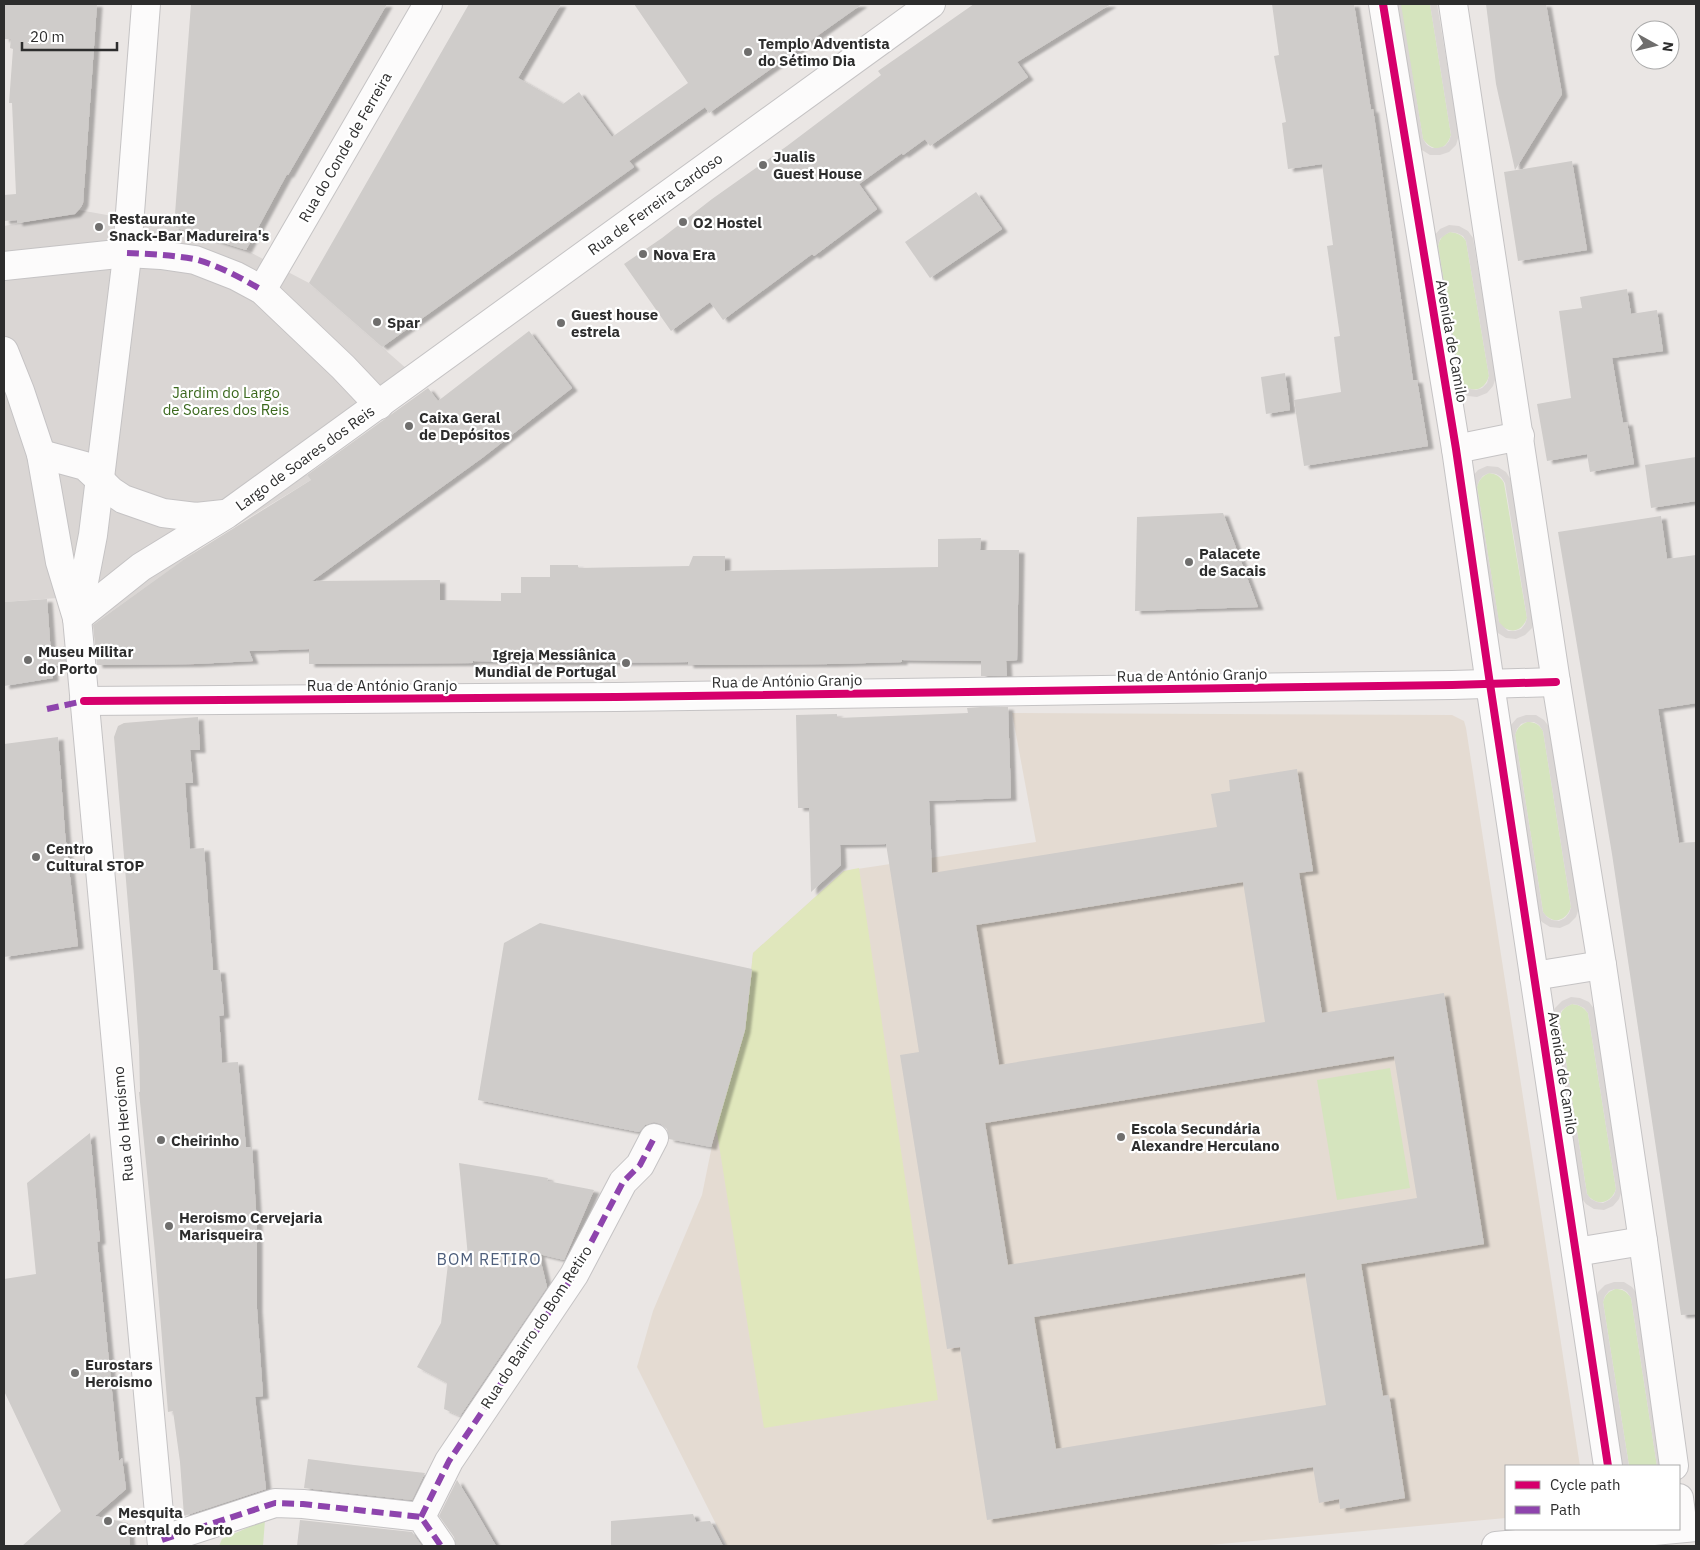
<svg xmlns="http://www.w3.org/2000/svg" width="1700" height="1550" font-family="'IBM Plex Sans',sans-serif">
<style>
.education{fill:#e4dbd2}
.green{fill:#d5e4be}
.pitch{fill:#e0e7bc}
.plaza{fill:#dad6d4;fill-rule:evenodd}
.building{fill:#cfccca;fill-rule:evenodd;filter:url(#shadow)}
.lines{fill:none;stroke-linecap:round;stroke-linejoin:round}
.street-casing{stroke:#c5c3c4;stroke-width:30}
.secondary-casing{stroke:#c5c3c4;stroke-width:30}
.street{stroke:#fcfbfb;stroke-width:28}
.secondary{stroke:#fcfbfb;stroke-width:28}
.quiet{stroke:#8e44ad;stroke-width:6;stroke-dasharray:12 6;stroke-linecap:butt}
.cycleway-casing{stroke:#fff;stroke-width:11}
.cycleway{stroke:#d6006c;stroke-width:8}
.poi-dot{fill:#6f6e6d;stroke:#fff;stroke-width:2}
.labels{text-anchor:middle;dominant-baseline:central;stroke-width:4.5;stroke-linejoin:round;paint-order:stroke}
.poi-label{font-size:15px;font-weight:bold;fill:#2d2d2d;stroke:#fff;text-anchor:start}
.street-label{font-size:15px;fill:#2d2d2d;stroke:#fff}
.park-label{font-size:15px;fill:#3c691e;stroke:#fff}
.neighbourhood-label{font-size:16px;letter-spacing:1px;fill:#4e5f7c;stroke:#fff}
</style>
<defs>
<filter id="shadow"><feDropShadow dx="5.5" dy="3" stdDeviation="1" flood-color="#0004"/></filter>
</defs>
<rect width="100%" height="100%" fill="#eae6e4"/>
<polygon class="education" points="1012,713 1452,715 1464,721 1466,728 1580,1466 1506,1466 1506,1518 1199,1546 727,1546 637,1367 653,1311 702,1195 716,1126 745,1030 753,953 844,871 1036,842"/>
<g class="green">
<path d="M1400 4H1430L1451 135C1446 151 1433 153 1423 139Z"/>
<path d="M1450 232C1458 233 1462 235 1466 241L1489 376C1484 392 1470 394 1460 381L1438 246C1440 238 1443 235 1450 232Z"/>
<path d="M1489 473C1496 474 1500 476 1504 483L1527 618C1522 633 1508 634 1499 623L1477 487C1479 480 1482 476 1489 473Z"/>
<path d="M1527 722C1535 722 1539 724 1543 731L1571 907C1566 922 1552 925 1543 912L1515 735C1517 728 1520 725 1527 722Z"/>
<path d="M1572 1004C1580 1005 1583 1007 1588 1013L1616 1189C1611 1204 1596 1207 1587 1194L1559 1018C1562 1010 1564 1007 1572 1004Z"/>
<polygon points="1390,1068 1410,1188 1337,1200 1317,1080"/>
<path d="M1615 1289C1623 1289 1626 1291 1631 1298L1657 1466H1629L1603 1302C1605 1295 1608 1292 1615 1289Z"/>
<polygon points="265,1520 263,1546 219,1546 222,1539"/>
</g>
<polygon class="pitch" points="859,868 938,1400 764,1428 716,1126 745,1030 753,953 844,871"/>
<g class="plaza">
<polygon points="1393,4 1401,4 1423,139 1427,145 1432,148 1438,148 1445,146 1449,141 1451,135 1430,4 1437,4 1459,135 1456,145 1449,152 1440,155 1430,155 1422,150 1416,142"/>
<polygon points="79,210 174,227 197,235 198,231 223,239 222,243 246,250 309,283 424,384 304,471 311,480 209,542 87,629 57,598 4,602 4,226 73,214"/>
<path d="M1449 225 1459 226 1468 231 1473 238 1496 377 1493 386 1487 393 1477 397 1468 396 1459 392 1434 236 1440 229ZM1450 232 1457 233 1463 236 1466 241 1489 376 1487 383 1482 388 1476 390 1470 389 1464 386 1460 381 1438 246 1440 239 1445 235Z"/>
<path d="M1487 466 1498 467 1506 472 1511 480 1534 618 1532 628 1525 635 1516 639 1506 638 1498 633 1492 625 1472 477 1478 470ZM1489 473 1496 474 1501 477 1505 483 1527 618 1525 624 1521 629 1515 631H1508L1499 622 1477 487 1479 481 1483 476Z"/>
<path d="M1526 715H1536L1544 720 1550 728 1579 908 1576 917 1569 924 1560 928 1550 927 1542 922 1536 914 1508 735 1510 726 1517 718ZM1527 722H1534L1539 725 1543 731 1571 907 1569 913 1565 918 1559 921 1552 920 1547 917 1543 912 1515 735 1517 729 1521 724Z"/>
<path d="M1571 997 1580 998 1589 1002 1595 1010 1622 1190 1619 1199 1613 1206 1604 1210 1594 1209 1586 1204 1580 1196 1552 1017 1555 1008 1562 1001ZM1572 1004 1578 1005 1584 1008 1588 1013 1616 1189 1614 1195 1609 1200 1603 1203 1597 1202 1591 1199 1587 1194 1559 1018 1561 1011 1566 1007Z"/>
<polygon points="1614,1282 1624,1282 1632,1287 1638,1295 1665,1466 1657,1466 1631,1298 1627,1292 1622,1289 1615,1289 1609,1291 1605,1296 1603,1302 1629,1466 1621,1466 1595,1302 1598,1292 1605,1285"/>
</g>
<g class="building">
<polygon points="4,4 97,4 83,203 81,207 75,214 17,223 17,220 4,221 4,195 16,194 12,103 9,103 13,49 10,48 11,39 4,39"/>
<polygon points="191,4 387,4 288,175 287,174 246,250 174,227"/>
<polygon points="469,4 561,4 518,78 563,104 579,92 612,137 688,83 634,4 862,4 709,113 705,107 629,161 634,167 382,347 309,283"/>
<polygon points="974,4 1111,4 1017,62 1028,77 930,146 925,139 903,155 902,153 859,184 877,209 814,256 812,254 723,320 710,302 671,331 624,264 662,238 712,199 787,146 881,75 878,71"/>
<polygon points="1272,4 1354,4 1371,110 1373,109 1413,380 1417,380 1428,446 1304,466 1294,400 1341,392 1334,337 1340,336 1327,246 1333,245 1322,164 1288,169 1282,123 1286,122 1274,56 1279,55"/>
<polygon points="1486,4 1546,4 1562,94 1515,170 1496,84"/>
<polygon points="1572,161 1587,250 1518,261 1504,172"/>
<polygon points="976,192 1002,229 930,278 905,242"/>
<polygon points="1627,289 1631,314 1657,310 1663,351 1612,358 1623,423 1627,422 1634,464 1590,472 1587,454 1547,461 1537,404 1571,398 1559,311 1582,308 1580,297"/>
<polygon points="529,331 572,388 482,458 312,581 440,580 440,600 501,601 501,593 521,593 521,577 550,577 550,565 578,565 578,568 689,566 693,556 725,556 725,571 938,567 938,539 981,538 980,550 1019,550 1017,660 1006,661 1007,676 981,676 981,661 902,660 902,662 831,664 688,665 688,662 577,663 473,661 473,663 309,664 309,649 249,651 253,661 195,664 97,665 93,625 97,622 186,558 311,480 307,475 428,388 438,401"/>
<polygon points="1285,373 1290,410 1266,414 1261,377"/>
<polygon points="1696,457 1696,501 1651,508 1645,465"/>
<polygon points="1223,513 1258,607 1135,611 1137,517"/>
<polygon points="1661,516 1667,559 1696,555 1696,703 1658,709 1679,843 1696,842 1696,1314 1681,1315 1612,854 1558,532"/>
<polygon points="47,599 51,655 64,646 66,666 52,666 53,678 4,686 4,602"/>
<path d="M981 707H1008L1011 798 929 801 932 873 1217 827 1211 794 1230 791 1229 780 1297 769 1313 871 1299 873 1322 1013 1444 993 1484 1244 1361 1264 1383 1396 1389 1395 1405 1498 1340 1509 1339 1499 1319 1503 1313 1467 987 1520 960 1347 947 1349 900 1055 919 1052 886 844 840 845 841 865 811 892 809 808H798L796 715 837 714V718L968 713 967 708ZM1243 882 1265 1022 999 1065 976 925ZM1394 1056 1417 1198 1008 1265 985 1123ZM1305 1273 1326 1405 1056 1449 1034 1317Z"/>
<polygon points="198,717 200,750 190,750 193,783 185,783 187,812 190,849 204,848 213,970 220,970 224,1015 219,1016 222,1063 238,1062 246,1147 252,1147 257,1225 257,1309 263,1396 255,1397 266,1489 184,1516 180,1462 173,1411 168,1412 155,1253 139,1092 140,1092 139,1046 134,976 114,737 118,726 124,723"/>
<polygon points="58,737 65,833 78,946 4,957 4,744"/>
<polygon points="540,923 752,969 745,1030 711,1147 669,1139 667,1129 661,1124 654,1122 645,1125 639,1132 478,1100 504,943"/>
<polygon points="90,1133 100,1241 97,1242 119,1461 122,1458 126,1489 95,1516 128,1523 130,1546 22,1546 61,1511 4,1391 4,1279 36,1274 27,1183"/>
<polygon points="459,1163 548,1178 547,1181 594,1190 564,1260 539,1254 547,1287 460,1416 444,1409 447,1383 417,1367 441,1323 448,1264 469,1267"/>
<polygon points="308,1459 354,1465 425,1473 412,1500 304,1488"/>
<polygon points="457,1480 470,1501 496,1546 456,1546 454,1537 439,1516"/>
<polygon points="693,1514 696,1522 710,1521 723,1546 611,1546 611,1521"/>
<polygon points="300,1520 412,1532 422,1546 297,1546"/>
</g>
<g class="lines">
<defs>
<g id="street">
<polyline points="1383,4 1456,449 1490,684 1608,1466"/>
<polyline points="1453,4 1556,682 1602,965 1643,1241 1674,1466"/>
<polyline points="4,266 127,253 161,255 195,260 236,276 262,290 343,367 379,405"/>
<polyline points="262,290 428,4"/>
<polyline points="4,351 20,391 41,454 60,562 77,618"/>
<polyline points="1456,449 1520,436"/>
<polyline points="41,454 85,466 100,480"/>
<polyline points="84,701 616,697 1452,685 1556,682"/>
<polyline points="1534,976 1602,965"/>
<polyline points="1576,1252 1643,1241"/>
<polyline points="1679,1498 1683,1528"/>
<polyline points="421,1517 449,1461 574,1275 623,1182 640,1165 654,1138"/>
<polyline points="162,1540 275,1503 303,1504 421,1517 441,1546"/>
</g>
<g id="secondary">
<polyline points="146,4 126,265 93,535 77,618 162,1546"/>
<polyline points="100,480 111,491 123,499 163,513 196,517 224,514"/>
<polyline points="77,618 141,567 227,514 931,4"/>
<polyline points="1496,1546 1696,1527"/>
</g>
</defs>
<use href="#street" class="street-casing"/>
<use href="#secondary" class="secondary-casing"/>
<use href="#street" class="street"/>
<use href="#secondary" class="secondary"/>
<g class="quiet">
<path d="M127 253C149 254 172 255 194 259 218 265 241 278 262 290"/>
<polyline points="47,709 84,701"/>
<polyline points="421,1517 449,1461 574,1275 623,1182 640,1165 654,1138"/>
<polyline points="162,1540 275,1503 303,1504 421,1517 441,1546"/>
</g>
<defs>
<g id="cycleway">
<polyline points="1383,4 1456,449 1490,684 1608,1466"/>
<polyline points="84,701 616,697 1452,685 1556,682"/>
</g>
</defs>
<use href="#cycleway" class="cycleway-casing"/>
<use href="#cycleway" class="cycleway"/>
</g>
<g class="poi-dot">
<circle cx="748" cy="52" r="5"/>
<circle cx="763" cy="165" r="5"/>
<circle cx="683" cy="222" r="5"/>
<circle cx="99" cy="227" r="5"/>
<circle cx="643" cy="254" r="5"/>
<circle cx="377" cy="322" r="5"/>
<circle cx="561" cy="323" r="5"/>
<circle cx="409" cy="426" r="5"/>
<circle cx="1189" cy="562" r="5"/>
<circle cx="28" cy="660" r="5"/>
<circle cx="626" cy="663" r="5"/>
<circle cx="36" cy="857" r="5"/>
<circle cx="1121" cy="1137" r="5"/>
<circle cx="161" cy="1140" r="5"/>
<circle cx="169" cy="1226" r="5"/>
<circle cx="75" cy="1373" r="5"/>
<circle cx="108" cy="1521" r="5"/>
</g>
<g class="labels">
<g class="poi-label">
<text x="758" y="43">Templo Adventista<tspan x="758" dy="17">do Sétimo Dia</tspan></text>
<text x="773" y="156">Jualis<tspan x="773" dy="17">Guest House</tspan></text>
<text x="109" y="218">Restaurante<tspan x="109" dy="17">Snack-Bar Madureira's</tspan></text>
<text x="693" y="222">O2 Hostel</text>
<text x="653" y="254">Nova Era</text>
<text x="571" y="314">Guest house<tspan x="571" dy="17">estrela</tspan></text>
<text x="387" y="322">Spar</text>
<text x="419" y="417">Caixa Geral<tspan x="419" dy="17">de Depósitos</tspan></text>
<text x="1199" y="553">Palacete<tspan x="1199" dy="17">de Sacais</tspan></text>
<text x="38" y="651">Museu Militar<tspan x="38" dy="17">do Porto</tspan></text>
<text x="616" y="654" text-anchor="end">Igreja Messiânica<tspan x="616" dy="17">Mundial de Portugal</tspan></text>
<text x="46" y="848">Centro<tspan x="46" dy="17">Cultural STOP</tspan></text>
<text x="1131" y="1128">Escola Secundária<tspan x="1131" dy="17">Alexandre Herculano</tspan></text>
<text x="171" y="1140">Cheirinho</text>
<text x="179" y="1217">Heroismo Cervejaria<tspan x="179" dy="17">Marisqueira</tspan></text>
<text x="85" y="1364">Eurostars<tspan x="85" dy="17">Heroismo</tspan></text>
<text x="118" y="1512">Mesquita<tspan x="118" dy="17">Central do Porto</tspan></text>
</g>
<g class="street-label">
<text transform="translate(345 147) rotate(-60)">Rua do Conde de Ferreira</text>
<text transform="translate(655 204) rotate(-36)">Rua de Ferreira Cardoso</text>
<text transform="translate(1452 341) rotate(80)">Avenida de Camilo</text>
<text transform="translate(305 458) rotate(-36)">Largo de Soares dos Reis</text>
<text transform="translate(1192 675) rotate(-1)">Rua de António Granjo</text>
<text transform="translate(787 681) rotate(-1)">Rua de António Granjo</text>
<text x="382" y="685">Rua de António Granjo</text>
<text transform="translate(1563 1073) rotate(81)">Avenida de Camilo</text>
<text transform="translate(123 1124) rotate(-95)">Rua do Heroísmo</text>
<text transform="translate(536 1327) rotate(-57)">Rua do Bairro do Bom Retiro</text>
</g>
<g class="park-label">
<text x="226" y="392">Jardim do Largo<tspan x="226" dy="17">de Soares dos Reis</tspan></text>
</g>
<g class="neighbourhood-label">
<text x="489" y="1259">BOM RETIRO</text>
</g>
</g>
<rect width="1700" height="1550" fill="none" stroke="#2d2d2d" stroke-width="10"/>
<rect x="1505" y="1465" width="175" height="65" fill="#ffffff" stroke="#ababab"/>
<rect x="1515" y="1481" width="25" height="8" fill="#d6006c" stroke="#ababab"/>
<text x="1550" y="1490" font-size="15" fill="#2d2d2d">Cycle path</text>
<rect x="1515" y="1506" width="25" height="8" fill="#8e44ad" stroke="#ababab"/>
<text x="1550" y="1515" font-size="15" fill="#2d2d2d">Path</text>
<g transform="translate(1655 45) rotate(98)"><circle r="24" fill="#ffffff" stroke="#ababab"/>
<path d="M0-4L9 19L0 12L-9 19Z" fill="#6f6e6d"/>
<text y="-8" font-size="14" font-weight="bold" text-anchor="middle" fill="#2d2d2d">N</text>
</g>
<path d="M22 42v8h95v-8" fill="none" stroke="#2d2d2d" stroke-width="2.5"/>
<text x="30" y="42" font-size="15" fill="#2d2d2d" stroke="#ffffff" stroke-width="4" paint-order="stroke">20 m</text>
</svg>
